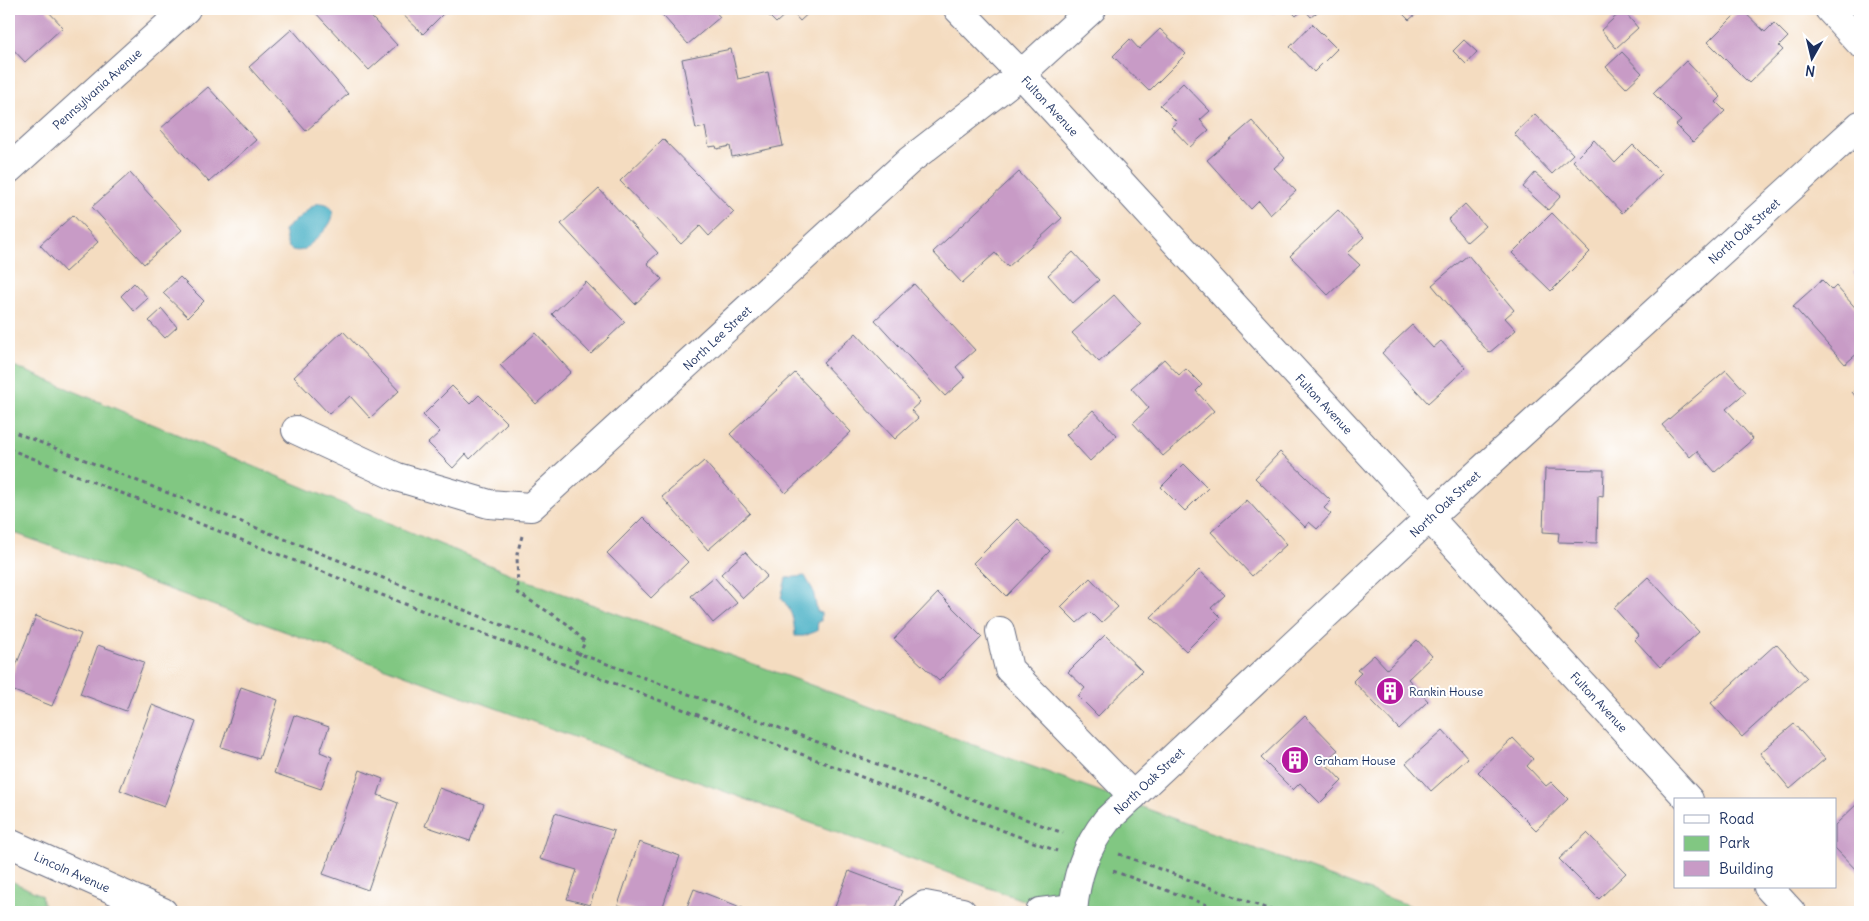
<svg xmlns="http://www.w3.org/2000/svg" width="1869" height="921" font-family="Delius,sans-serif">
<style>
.green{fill:#81c782;stroke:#4e7b70}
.water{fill:#45afc4;stroke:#306f91}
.building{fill:#c89bc6}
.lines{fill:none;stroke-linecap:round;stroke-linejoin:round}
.minor-casing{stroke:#676c80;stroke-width:30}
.path{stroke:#676c80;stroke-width:3;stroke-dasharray:4 4;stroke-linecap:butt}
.minor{stroke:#fff;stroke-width:28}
.labels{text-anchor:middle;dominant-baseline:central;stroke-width:4;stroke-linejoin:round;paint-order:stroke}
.street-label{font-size:12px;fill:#1b2f5e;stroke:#fff}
.poi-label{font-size:12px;fill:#1b2f5e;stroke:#fff;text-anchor:start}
</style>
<rect width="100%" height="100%" fill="#fff"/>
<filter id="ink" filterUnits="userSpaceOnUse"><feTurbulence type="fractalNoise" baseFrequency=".02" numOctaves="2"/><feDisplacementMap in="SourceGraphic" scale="10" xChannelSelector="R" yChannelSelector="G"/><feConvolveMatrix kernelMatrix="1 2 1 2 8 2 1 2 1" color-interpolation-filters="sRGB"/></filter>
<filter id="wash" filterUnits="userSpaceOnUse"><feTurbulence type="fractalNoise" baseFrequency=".0096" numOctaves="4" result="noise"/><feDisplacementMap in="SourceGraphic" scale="20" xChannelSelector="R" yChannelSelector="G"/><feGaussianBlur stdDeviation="1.12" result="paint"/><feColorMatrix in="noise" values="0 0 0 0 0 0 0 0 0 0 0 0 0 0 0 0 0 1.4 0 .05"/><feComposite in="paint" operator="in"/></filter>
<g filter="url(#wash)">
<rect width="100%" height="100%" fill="#f4dcc0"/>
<g class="green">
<polygon points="9,364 523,579 1427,912 1051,912 1039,906 9,531"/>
<polygon points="9,880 41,895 45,912 9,912"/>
</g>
<g class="water">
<path d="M319 203C325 203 330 204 332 210 338 223 313 241 304 250 285 254 287 242 284 230L314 205Z"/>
<path d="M805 576 813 590 817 611 821 613V621H818L817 631 804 636H795C794 620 792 610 781 598L786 578Z"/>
</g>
<g id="blocks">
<g class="building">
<polygon points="9,9 46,9 63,27 25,62 9,45"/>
<polygon points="312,9 364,9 397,45 369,70"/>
<polygon points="397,9 448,9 423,34"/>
<polygon points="657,9 713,9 720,17 688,44"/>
<polygon points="762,9 813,9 800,21 790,10 776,23"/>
<polygon points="1268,9 1279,9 1273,14"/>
<polygon points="1289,9 1321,9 1311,17 1304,9 1296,16"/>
<polygon points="1398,9 1422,9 1409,20"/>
<polygon points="1741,9 1765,32 1774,23 1788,37 1779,46 1783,50 1749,83 1708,42"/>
<polygon points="1623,10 1638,28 1616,48 1601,30"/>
<polygon points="1312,24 1337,49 1314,72 1290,47"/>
<polygon points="292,29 348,94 306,131 249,67"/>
<polygon points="1160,29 1186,54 1149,91 1113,56 1130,39 1139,49"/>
<polygon points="1464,40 1477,52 1466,64 1453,51"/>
<polygon points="731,49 738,79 768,72 783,146 732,157 730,146 717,149 716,146 709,147 705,127 696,129 682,59"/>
<polygon points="1622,52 1642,73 1626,88 1606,67"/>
<polygon points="1686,61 1721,97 1716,102 1725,111 1693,142 1676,125 1681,121 1653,93"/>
<polygon points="1183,83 1210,111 1200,120 1209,130 1190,147 1171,127 1177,122 1160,105"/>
<polygon points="208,87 256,140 209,182 160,129"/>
<polygon points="1535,114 1573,154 1552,174 1514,134"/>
<polygon points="1252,121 1285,158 1274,168 1296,191 1270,215 1259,201 1251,209 1207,160"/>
<polygon points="663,139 734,212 709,236 700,226 681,244 620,181"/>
<polygon points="1594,140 1615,163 1633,145 1662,174 1622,213 1573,161"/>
<polygon points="1019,172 1062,218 1008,267 995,253 962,283 933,252"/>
<polygon points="130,173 182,230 144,264 92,207"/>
<polygon points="1535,173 1561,196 1548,210 1523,187"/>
<polygon points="599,189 658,253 647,263 662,279 635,304 561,224"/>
<polygon points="1465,204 1485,226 1467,242 1448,220"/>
<polygon points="1338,210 1364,237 1347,253 1360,265 1328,295 1290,256"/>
<polygon points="1552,213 1590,252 1551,291 1512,253"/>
<polygon points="73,215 98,242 65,272 40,245"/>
<polygon points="1073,252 1099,280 1073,303 1048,275"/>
<polygon points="1468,255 1514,310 1505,318 1516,330 1489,353 1432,285"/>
<polygon points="1860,267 1860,281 1853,273"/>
<polygon points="180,277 204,301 188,317 163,293"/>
<polygon points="1822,280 1832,290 1836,286 1860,313 1860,353 1859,352 1845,364 1793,306"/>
<polygon points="586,282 625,322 591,354 552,314"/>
<polygon points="134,283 148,298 134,311 121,296"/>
<polygon points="914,284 975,350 956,367 965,378 945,396 875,320"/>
<polygon points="1114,295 1141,325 1099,362 1072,333"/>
<polygon points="162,309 177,327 165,338 149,321"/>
<polygon points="1412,325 1433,348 1441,341 1466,368 1428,403 1382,353"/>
<polygon points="343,331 399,391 370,418 350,396 329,414 294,377"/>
<polygon points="536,333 571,372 536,404 500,365"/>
<polygon points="856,333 920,402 911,410 918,418 895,439 823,363"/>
<polygon points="1164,359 1179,375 1186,369 1202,385 1196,391 1214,411 1163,456 1133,423 1149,408 1131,388"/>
<polygon points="1726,370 1746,392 1726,409 1753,439 1715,472 1697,451 1690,457 1662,425"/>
<polygon points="795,373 851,432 786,493 730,434"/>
<polygon points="1860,385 1860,402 1852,392"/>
<polygon points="452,386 470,404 479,395 507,423 470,459 466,454 453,468 428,443 440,432 423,415"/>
<polygon points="1093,410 1117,436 1090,461 1066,435"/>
<polygon points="1280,452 1331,501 1324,508 1331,514 1317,529 1309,522 1305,527 1255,478"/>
<polygon points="704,461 750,513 708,550 662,497"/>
<polygon points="1184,464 1208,488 1185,511 1161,487"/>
<polygon points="1545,469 1604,470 1603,497 1598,496 1597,543 1558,542 1559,533 1543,532"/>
<polygon points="1247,500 1287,544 1252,576 1211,532"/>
<polygon points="643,517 688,562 651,598 607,553"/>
<polygon points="1017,519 1050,551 1006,596 973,563"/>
<polygon points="745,552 767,576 743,598 721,574"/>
<polygon points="1199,570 1225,595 1211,608 1220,617 1186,651 1151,617"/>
<polygon points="714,577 737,603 713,623 691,596"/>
<polygon points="1648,577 1699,632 1660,667 1635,640 1639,636 1614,608"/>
<polygon points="1090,578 1118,607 1101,623 1090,612 1077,623 1061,607"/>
<polygon points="938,593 982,637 939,681 894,639"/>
<polygon points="36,616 81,634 52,706 9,689 9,683"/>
<polygon points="1105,635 1142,671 1098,716 1078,696 1085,688 1068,672"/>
<polygon points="1417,640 1432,656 1408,679 1428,701 1399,729 1353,681 1361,673 1357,670 1374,655 1387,669"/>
<polygon points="1776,644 1807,678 1742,737 1711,703"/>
<polygon points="98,645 144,662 126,711 80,694"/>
<polygon points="241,687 278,700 259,759 221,747"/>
<polygon points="152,705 196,722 164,807 120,790"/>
<polygon points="294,715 329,727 320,752 332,757 321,789 274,773"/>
<polygon points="1305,716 1338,750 1324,762 1342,781 1320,803 1300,783 1293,790 1261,758"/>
<polygon points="1794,724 1825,759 1790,789 1760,753"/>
<polygon points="1443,730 1468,758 1431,791 1406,763"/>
<polygon points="1513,738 1533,759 1527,766 1546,786 1551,782 1568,799 1536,830 1478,772"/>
<polygon points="360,770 383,779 378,795 398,803 368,890 323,874"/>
<polygon points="439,788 484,804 470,841 425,826"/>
<polygon points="1860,801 1860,874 1835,848 1835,825"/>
<polygon points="555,813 614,831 590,905 567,899 577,870 540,859"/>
<polygon points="1587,833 1626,873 1599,899 1559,859"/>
<polygon points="639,842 680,856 661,912 641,912 618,905"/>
<polygon points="849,871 902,891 893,912 833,912"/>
<polygon points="694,889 743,908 742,912 685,912"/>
</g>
</g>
</g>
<g filter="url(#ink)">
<use href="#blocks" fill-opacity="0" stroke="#676c80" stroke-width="1"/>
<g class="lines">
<defs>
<g id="minor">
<polyline points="958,9 1021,74 1689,800"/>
<polyline points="1829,9 1860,43"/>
<polyline points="9,169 186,9"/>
<polyline points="296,430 397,477 489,504 531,507 910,160 1021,74 1092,9"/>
<polyline points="1000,631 1009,669 1133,796"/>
<polyline points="9,843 163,912"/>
<polyline points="1768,887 1791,912"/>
<polyline points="914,912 925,905 962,912"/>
<polyline points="1040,912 1073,908"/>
<path d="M1073 912C1076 877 1085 848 1107 820L1429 518 1860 125"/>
</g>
</defs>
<use href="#minor" class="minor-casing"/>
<g class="path">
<polyline points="9,430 502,625 1063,833"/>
<polyline points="9,449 405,604 1057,851"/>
<polyline points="522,536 517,554 518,593 566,623 585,642 573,668"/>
<polyline points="1119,854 1276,912"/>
<polyline points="1113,871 1227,912"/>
</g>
<use href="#minor" class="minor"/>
</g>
</g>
<defs>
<symbol id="building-disc" viewBox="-11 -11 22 22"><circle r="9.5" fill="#b5179e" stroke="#fff"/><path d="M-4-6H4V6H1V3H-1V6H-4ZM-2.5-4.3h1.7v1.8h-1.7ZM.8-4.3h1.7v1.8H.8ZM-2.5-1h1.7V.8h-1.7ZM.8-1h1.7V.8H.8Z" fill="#fff"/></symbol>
</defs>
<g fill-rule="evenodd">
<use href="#building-disc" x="1374" y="675" width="32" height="32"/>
<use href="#building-disc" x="1279" y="744" width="32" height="32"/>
</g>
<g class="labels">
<g class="street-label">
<text transform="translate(97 89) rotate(-42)">Pennsylvania Avenue</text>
<text transform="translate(1050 106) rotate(47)">Fulton Avenue</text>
<text transform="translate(1744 231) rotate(-42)">North Oak Street</text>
<text transform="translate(717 338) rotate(-43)">North Lee Street</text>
<text transform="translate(1324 404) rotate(47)">Fulton Avenue</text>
<text transform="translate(1445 504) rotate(-43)">North Oak Street</text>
<text transform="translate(1599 702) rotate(47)">Fulton Avenue</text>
<text transform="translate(1149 781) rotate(-43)">North Oak Street</text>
<text transform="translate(72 872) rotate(24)">Lincoln Avenue</text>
</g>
<g class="poi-label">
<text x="1409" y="691">Rankin House</text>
<text x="1314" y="760">Graham House</text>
</g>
</g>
<rect width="1869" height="921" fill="none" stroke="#fff" stroke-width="30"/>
<rect x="1674" y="798" width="162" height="90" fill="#ffffff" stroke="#a4acbf"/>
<rect x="1684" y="815" width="25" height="8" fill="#ffffff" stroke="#a4acbf"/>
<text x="1719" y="824" font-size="15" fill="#1b2f5e">Road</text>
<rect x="1684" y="836" width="25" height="15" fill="#81c782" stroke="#a4acbf"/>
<text x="1719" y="848" font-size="15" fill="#1b2f5e">Park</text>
<rect x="1684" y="861" width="25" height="15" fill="#c89bc6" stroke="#a4acbf"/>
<text x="1719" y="874" font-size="15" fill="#1b2f5e">Building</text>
<g transform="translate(1812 58) rotate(188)" stroke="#ffffff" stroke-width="4" paint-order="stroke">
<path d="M0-4L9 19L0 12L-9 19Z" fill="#1b2f5e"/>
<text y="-8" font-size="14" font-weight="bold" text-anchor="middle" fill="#1b2f5e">N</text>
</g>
</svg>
